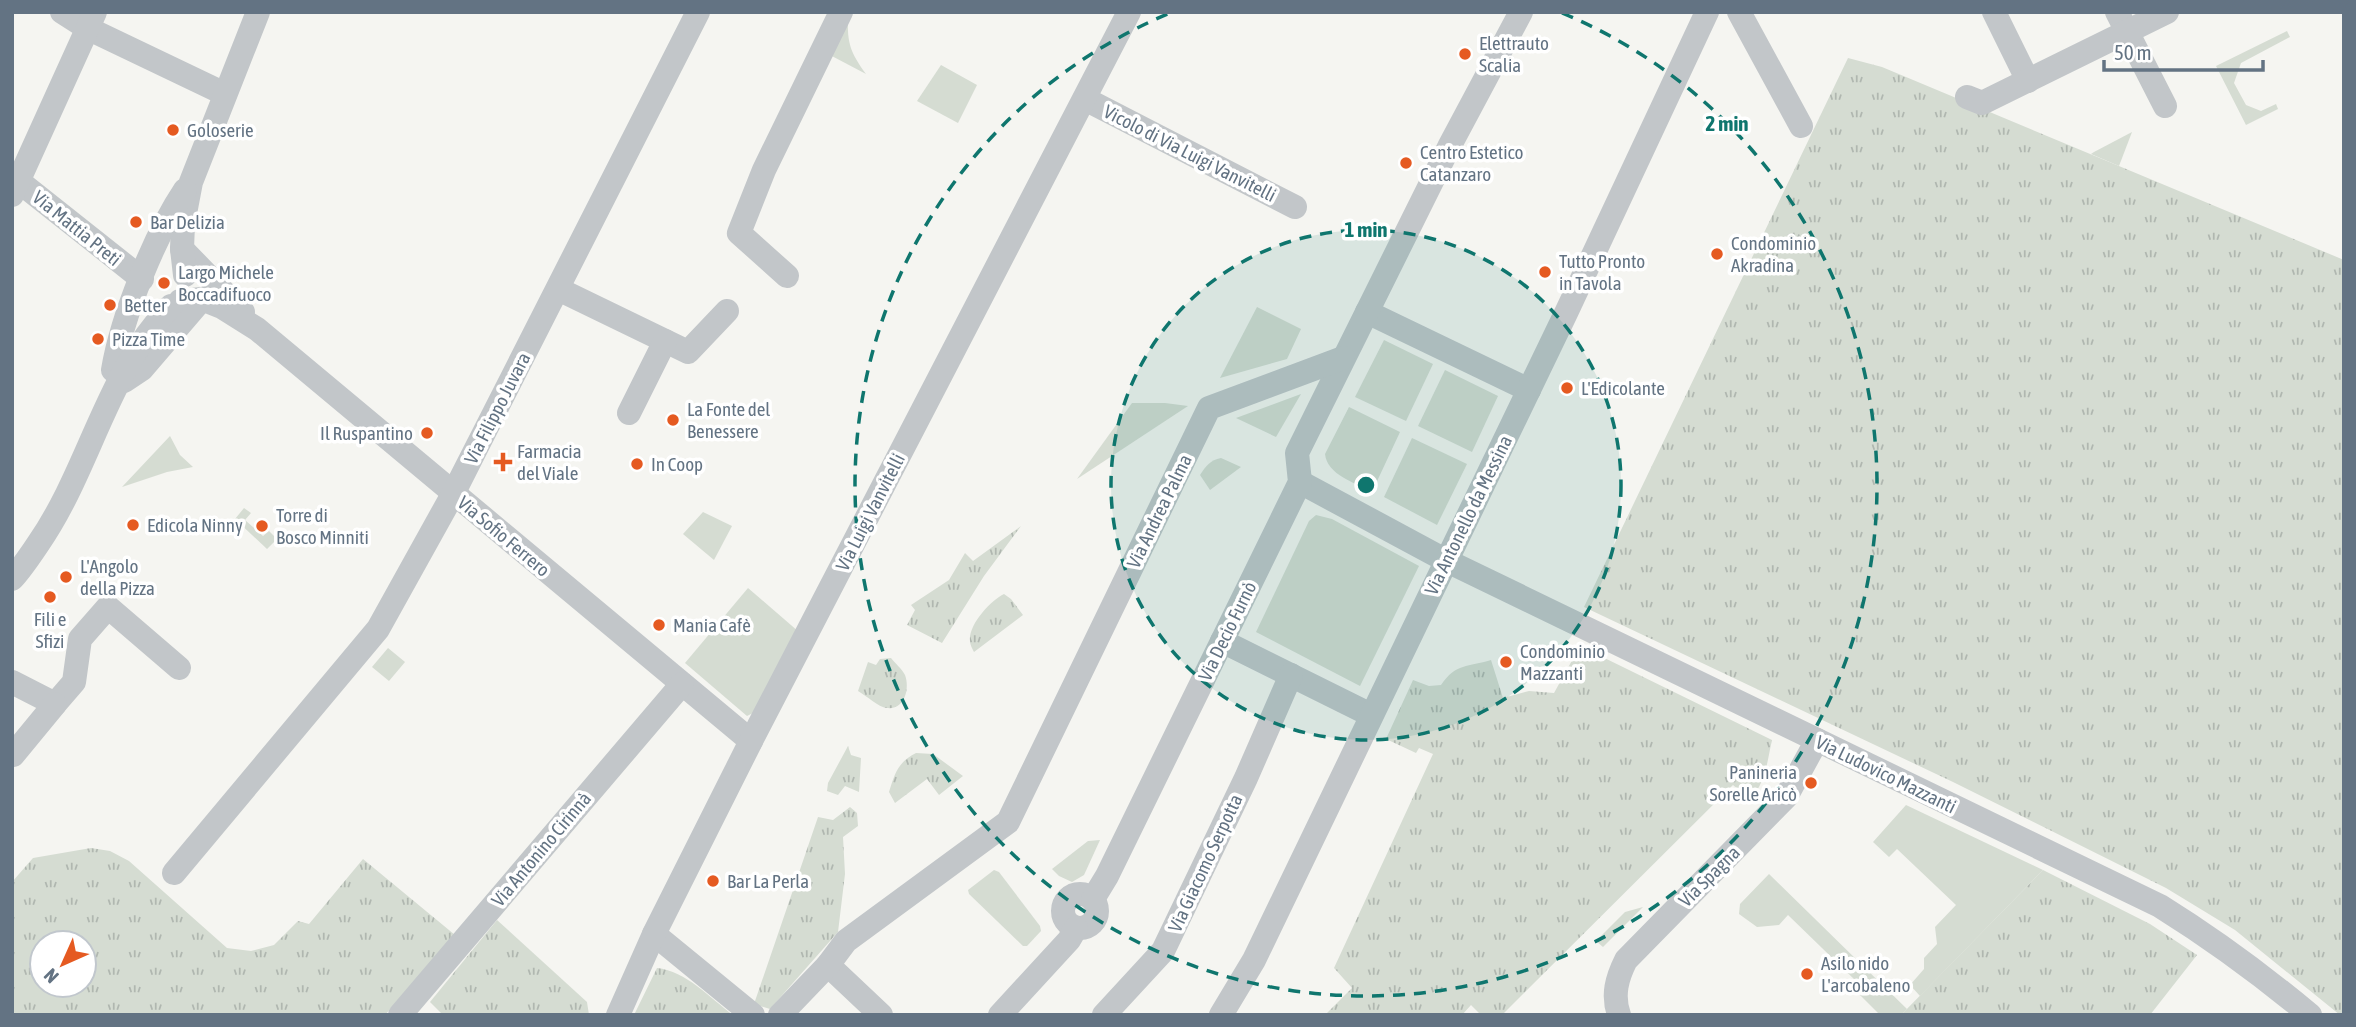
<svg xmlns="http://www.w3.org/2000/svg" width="2356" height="1027" font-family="'Asap Condensed',sans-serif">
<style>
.grass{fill:url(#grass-tufts);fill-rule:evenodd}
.garden{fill:#d5dcd2}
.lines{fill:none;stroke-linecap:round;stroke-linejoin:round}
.minor{stroke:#c2c6c9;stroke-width:24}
.ring{fill:none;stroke:#0f766e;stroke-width:3.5;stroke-dasharray:12 9}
.poi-dot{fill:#e55a21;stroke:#fff;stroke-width:2.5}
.labels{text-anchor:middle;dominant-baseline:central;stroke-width:7;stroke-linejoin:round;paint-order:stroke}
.poi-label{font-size:19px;fill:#637383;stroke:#fff;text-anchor:start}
.street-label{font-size:19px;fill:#637383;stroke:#fff}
.centre{fill:#0f766e;stroke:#fff;stroke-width:3.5}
.ring-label{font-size:21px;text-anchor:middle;font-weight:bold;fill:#0f766e;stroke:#fff;stroke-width:7;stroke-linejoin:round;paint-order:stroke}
</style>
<defs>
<pattern id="grass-tufts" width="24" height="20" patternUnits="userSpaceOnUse" patternTransform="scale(1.75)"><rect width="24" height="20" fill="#d5dcd2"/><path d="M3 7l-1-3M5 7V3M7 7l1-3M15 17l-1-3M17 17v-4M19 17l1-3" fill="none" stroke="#b0b7b0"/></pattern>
</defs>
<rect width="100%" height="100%" fill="#f5f5f1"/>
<g class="grass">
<polygon points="1848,58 1882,67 2344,260 2344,1015 2340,1015 2235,930 2166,888 1953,782 1584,607"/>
<polygon points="1021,526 984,576 942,643 907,625 915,610 911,605 949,580 965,553 973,561"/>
<path d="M1004 594 1011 599 1023 615 974 652C972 648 970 645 970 641 968 625 991 600 1004 594Z"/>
<path d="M1580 646 1772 740C1767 761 1766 785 1749 799L1733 785 1502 1015H1481L1471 1005 1462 1015H1325L1352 988 1334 968 1433 754 1419 748 1416 753 1386 739 1413 680 1429 686 1441 685C1456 663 1468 667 1491 660L1503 698 1529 691 1554 693Z"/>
<path d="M891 658C895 663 902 669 905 675 910 688 905 710 887 708 878 707 867 696 858 691L868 662 876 665 880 659Z"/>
<polygon points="848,746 851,755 861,758 859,792 845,786 838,795 827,791 828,783"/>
<path d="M916 753 933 754 963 776 939 795 927 779 895 803 889 792C895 773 898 762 916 753Z"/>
<polygon points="850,807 857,813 858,826 843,837 845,874 838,932 770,1009 754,1004 818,817 833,820"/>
<path d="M91 848 110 851 129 861 227 948 251 951 274 945 298 921 309 924 363 859 455 935 385 1015H12V882L33 858ZM42 943H84V985H42Z"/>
<polygon points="2043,870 2150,924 2197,955 2150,1015 1901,1015"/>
<polygon points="497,920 587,1002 589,1015 443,1015 430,1002"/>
<path d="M657 968C686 971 710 998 733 1015H634Z"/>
</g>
<g class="garden">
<path d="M848 18C847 44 851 53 866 74L828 54Z"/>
<polygon points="2287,31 2290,37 2241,63 2234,83 2246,105 2261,111 2276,104 2278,109 2246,125 2216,66"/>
<polygon points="941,65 977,85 958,123 917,101"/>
<polygon points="2132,132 2119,166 2091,154 2094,152"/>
<polygon points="1257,307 1301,329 1287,359 1220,378"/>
<polygon points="1384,340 1433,364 1406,421 1355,397"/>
<polygon points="1445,370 1498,396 1472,452 1418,426"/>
<polygon points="1301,394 1276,437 1236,418"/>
<polygon points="1132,403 1165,403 1188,406 1077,479"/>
<path d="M1349 407 1400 432 1372 492C1356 483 1327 475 1325 454Z"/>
<polygon points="170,436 180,455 193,467 167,472 122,487"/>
<polygon points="1412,438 1467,464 1437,525 1384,497"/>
<path d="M1221 458 1241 467 1210 490 1200 475C1206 466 1210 460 1221 458Z"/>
<polygon points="244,508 251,513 245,520 263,536 269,531 277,539 267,549 235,519"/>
<polygon points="703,512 732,526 714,560 683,534"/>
<polygon points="1316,515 1332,519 1419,566 1360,686 1256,632 1309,521"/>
<polygon points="748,588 799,632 757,711 747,716 685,663"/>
<polygon points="388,648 405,662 389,681 372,667"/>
<polygon points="1906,805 2043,870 1920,996 1910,985 1924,969 1924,958 1937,944 1935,927 1956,905 1897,849 1889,857 1873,842"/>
<polygon points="1100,840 1084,875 1072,882 1059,876 1052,869 1088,841"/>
<polygon points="994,870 999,872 1040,926 1041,931 1027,946 1023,946 969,894 968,890"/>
<polygon points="1769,874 1907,1009 1901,1015 1880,1015 1851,986 1856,981 1788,915 1779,925 1757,927 1739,914 1740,904"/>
<polygon points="1643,907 1603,947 1596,941 1625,912"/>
</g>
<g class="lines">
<g class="minor">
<polyline points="62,12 87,28 225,94"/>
<polyline points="1739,12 1801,126"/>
<polyline points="1994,12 2028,81"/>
<polyline points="2117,12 2165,106"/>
<polyline points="1967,97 1982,103 2167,12"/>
<polyline points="1085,99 1295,207"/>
<polyline points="12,176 142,279"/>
<polyline points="12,195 95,12"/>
<polyline points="182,249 243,312"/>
<polyline points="185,275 182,249 183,224 191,182 258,12"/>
<polyline points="787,276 739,233 764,170 841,12"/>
<polyline points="558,289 688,352 727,311"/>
<polyline points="180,301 202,299 222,307 257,329 751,741"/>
<polyline points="1367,312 1529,390"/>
<path d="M113 370C122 316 155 235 185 190"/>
<polyline points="124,381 142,369 202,299"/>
<polyline points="629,413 665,341"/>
<path d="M1300 482 1445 560 2160 906C2213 939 2262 975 2310 1015"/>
<path d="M12 579C22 568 30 556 38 544 90 469 106 373 171 306"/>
<polyline points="1222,641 1371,715"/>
<polyline points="12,682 55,704 74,682 80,639 108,607 179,668"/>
<polyline points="13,755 55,704"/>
<polyline points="174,873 378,629 453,494 698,12"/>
<circle cx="1080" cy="911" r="17"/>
<polyline points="1093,899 1107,876 1300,482 1297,453 1449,147 1521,12"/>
<polyline points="654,934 753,1015"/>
<polyline points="828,965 881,1015"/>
<polyline points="400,1015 682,684"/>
<polyline points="618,1015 654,934 751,741 1129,12"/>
<polyline points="780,1015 828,965 846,941 1008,822 1209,408 1343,358"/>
<polyline points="1000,1015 1069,940 1076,928"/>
<polyline points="1104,1015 1163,951 1246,778 1291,675"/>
<polyline points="1221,1015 1254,960 1566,313 1707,12"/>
<path d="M1619 1015C1612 995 1617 978 1626 960L1786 797 1817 740"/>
</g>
</g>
<circle cx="1366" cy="485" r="255" fill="#0f766e" fill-opacity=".12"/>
<g class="ring">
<circle cx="1366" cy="485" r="255"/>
<path d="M1562 13A511 511 0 1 1 1170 13"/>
</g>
<g class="poi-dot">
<circle cx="1465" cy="54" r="7"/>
<circle cx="173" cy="130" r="7"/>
<circle cx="1406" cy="163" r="7"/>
<circle cx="136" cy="222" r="7"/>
<circle cx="1717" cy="254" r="7"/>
<circle cx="1545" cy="272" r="7"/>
<circle cx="164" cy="283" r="7"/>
<circle cx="110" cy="305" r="7"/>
<circle cx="98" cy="339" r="7"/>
<circle cx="1567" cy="388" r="7"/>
<circle cx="673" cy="420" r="7"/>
<circle cx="427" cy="433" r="7"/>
<path d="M499.5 451.5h7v7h7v7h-7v7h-7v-7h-7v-7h7z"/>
<circle cx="637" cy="464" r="7"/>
<circle cx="133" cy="525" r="7"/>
<circle cx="262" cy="526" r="7"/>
<circle cx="66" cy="577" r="7"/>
<circle cx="50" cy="597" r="7"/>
<circle cx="659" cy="625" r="7"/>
<circle cx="1506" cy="662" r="7"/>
<circle cx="1811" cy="783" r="7"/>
<circle cx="713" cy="881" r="7"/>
<circle cx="1807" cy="974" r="7"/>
</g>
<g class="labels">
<g class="poi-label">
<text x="1479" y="43">Elettrauto<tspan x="1479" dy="22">Scalia</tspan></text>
<text x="187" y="130">Goloserie</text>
<text x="1420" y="152">Centro Estetico<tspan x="1420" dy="22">Catanzaro</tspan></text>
<text x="150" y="222">Bar Delizia</text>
<text x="1731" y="243">Condominio<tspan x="1731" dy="22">Akradina</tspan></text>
<text x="1559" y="261">Tutto Pronto<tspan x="1559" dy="22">in Tavola</tspan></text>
<text x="178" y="272">Largo Michele<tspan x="178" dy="22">Boccadifuoco</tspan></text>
<text x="124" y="305">Better</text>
<text x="112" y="339">Pizza Time</text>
<text x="1581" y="388">L'Edicolante</text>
<text x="687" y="409">La Fonte del<tspan x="687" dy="22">Benessere</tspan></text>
<text x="413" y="433" text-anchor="end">Il Ruspantino</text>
<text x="517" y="451">Farmacia<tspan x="517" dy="22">del Viale</tspan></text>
<text x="651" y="464">In Coop</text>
<text x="276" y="515">Torre di<tspan x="276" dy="22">Bosco Minniti</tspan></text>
<text x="147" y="525">Edicola Ninny</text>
<text x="80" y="566">L'Angolo<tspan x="80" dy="22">della Pizza</tspan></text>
<text x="50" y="619" text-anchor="middle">Fili e<tspan x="50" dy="22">Sfizi</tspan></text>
<text x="673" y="625">Mania Cafè</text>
<text x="1520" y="651">Condominio<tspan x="1520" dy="22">Mazzanti</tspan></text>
<text x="1797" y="772" text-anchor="end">Panineria<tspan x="1797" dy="22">Sorelle Aricò</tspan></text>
<text x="727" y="881">Bar La Perla</text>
<text x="1821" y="963">Asilo nido<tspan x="1821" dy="22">L'arcobaleno</tspan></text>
</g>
<g class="street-label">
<text transform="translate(1190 153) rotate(27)">Vicolo di Via Luigi Vanvitelli</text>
<text transform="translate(77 228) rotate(39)">Via Mattia Preti</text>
<text transform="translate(497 408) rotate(-63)">Via Filippo Juvara</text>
<text transform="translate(1159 511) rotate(-64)">Via Andrea Palma</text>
<text transform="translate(870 512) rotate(-63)">Via Luigi Vanvitelli</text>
<text transform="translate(1468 515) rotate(-64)">Via Antonello da Messina</text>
<text transform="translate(504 536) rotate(40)">Via Sofio Ferrero</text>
<text transform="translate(1227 631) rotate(-64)">Via Decio Furnò</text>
<text transform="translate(1886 774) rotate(26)">Via Ludovico Mazzanti</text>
<text transform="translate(541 849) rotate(-50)">Via Antonino Cirinnà</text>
<text transform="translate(1205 863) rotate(-65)">Via Giacomo Serpotta</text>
<text transform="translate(1709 876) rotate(-45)">Via Spagna</text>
</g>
</g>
<circle cx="1366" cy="485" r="10" class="centre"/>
<g class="ring-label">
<text x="1727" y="131">2 min</text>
<text x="1366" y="237">1 min</text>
</g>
<rect width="2356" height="1027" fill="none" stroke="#637383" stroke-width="28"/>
<g transform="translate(63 964) rotate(225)"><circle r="33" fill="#ffffff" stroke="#c1c7cd" stroke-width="2"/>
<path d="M0-5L12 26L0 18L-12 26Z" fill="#e55a21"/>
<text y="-10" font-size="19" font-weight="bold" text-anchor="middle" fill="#637383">N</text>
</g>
<path d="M2104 60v10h159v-10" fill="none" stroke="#637383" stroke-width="3.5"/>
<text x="2114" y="60" font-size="21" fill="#637383" stroke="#ffffff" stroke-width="5" paint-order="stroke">50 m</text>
</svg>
